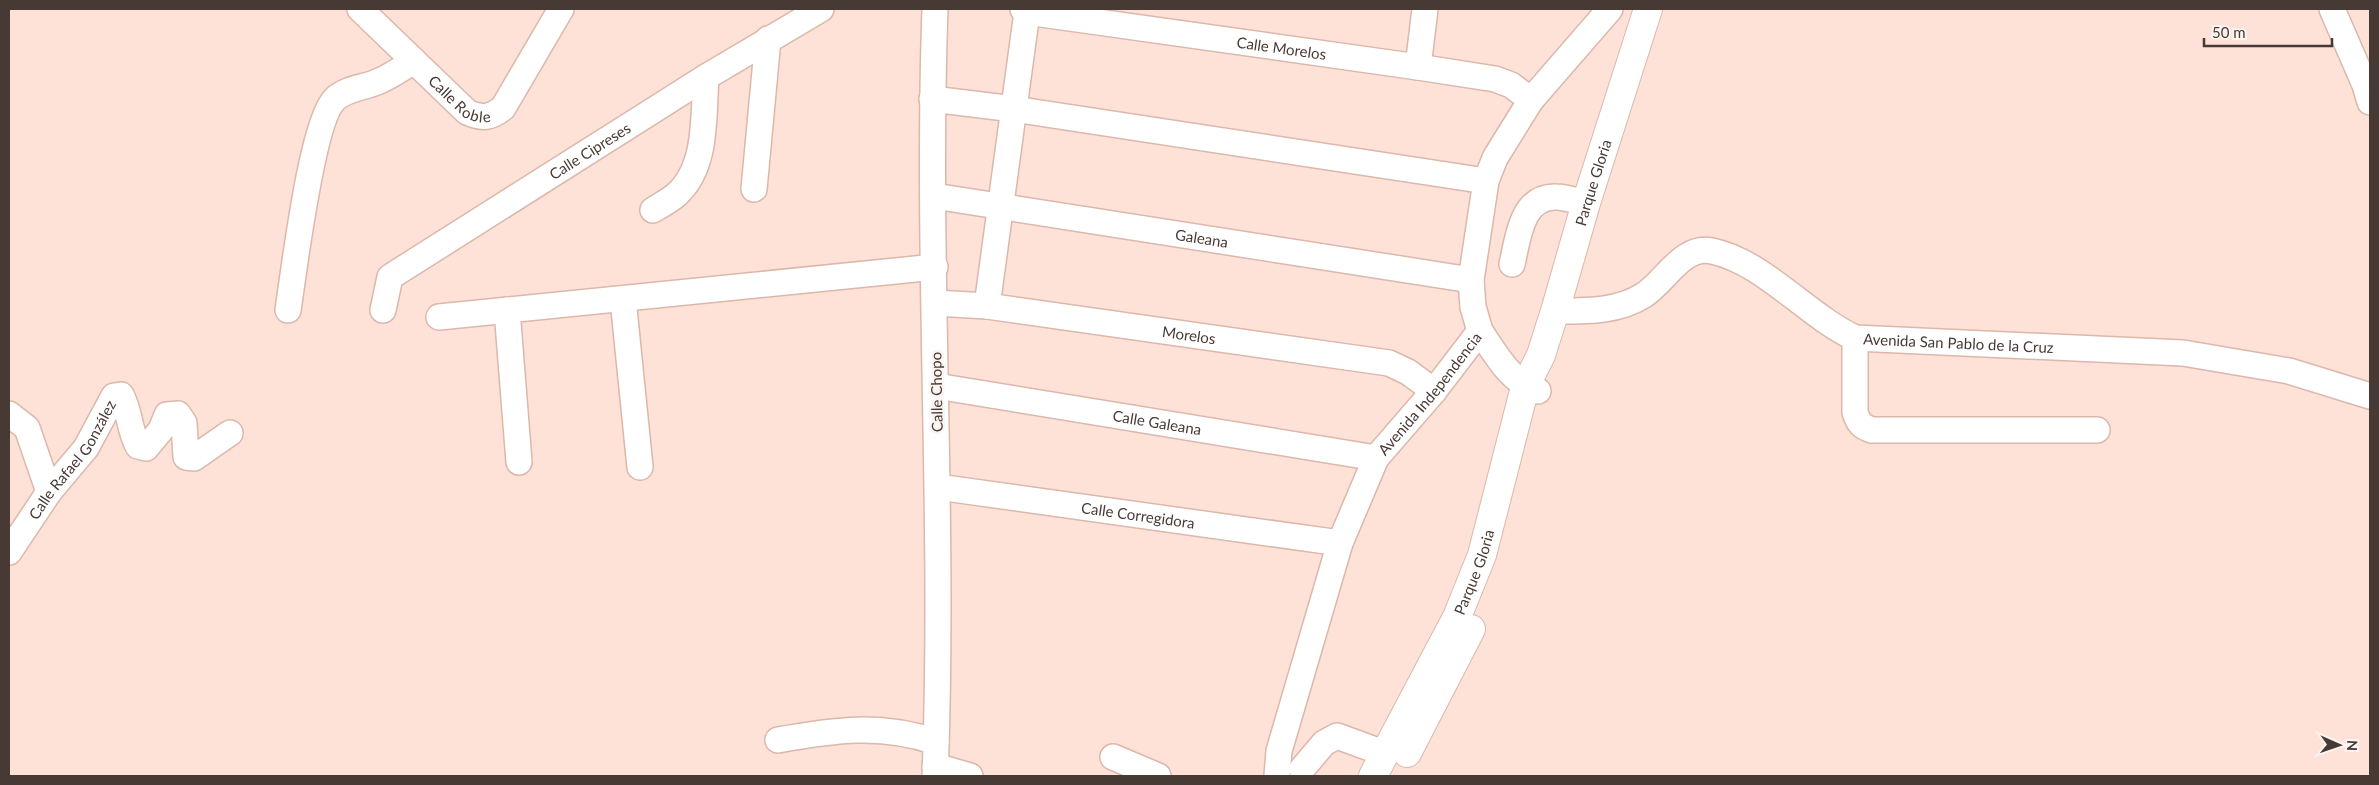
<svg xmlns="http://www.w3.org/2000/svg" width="2379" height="785" font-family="Lato,sans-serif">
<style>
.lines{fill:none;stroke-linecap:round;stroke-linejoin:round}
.minor-casing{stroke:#dbb8ab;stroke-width:28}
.major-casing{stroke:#dbb8ab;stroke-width:30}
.minor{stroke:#fff;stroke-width:25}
.major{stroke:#fff;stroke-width:28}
.labels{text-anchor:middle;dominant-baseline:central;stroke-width:5;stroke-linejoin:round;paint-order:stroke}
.street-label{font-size:15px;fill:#473934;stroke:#fbf4f1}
</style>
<rect width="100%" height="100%" fill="#fee1d7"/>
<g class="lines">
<defs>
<g id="minor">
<path id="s1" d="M360 9 467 112C482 119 490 118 503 108L561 9"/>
<path id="s2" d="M1023 9 1027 12 1418 67 1495 79 1511 85 1531 100"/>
<polyline points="2332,9 2365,85 2370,102"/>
<polyline points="1418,67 1425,9"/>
<polyline points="932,99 1014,109 1486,181"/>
<polyline points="754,189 768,39"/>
<path id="s3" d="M934 196 1471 280"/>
<path d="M653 210C661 205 669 201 676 195 708 167 703 116 706 77"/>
<path d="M1512 264C1518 239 1521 196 1556 197 1565 197 1577 201 1586 203"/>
<polyline points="623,299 640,467"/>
<path id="s4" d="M935 303 987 306 1389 363 1408 372 1434 391"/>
<polyline points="987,306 1027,12"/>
<path d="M288 310C294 271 312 120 335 99 347 88 363 88 377 82 390 77 402 68 414 61"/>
<path id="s5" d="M383 310 390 277 706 77 821 9"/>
<polyline points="507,310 519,462"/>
<path id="s6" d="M1555 311C1585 311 1618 312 1644 295 1666 281 1682 245 1712 251 1764 262 1806 315 1855 338L2183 353 2289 371 2370 396"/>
<polyline points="439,317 935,267"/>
<path d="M1480 331C1495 353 1511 383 1538 391"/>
<path d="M1855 338V412C1858 423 1862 427 1872 430H2097"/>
<path id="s7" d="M936 386 1376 458"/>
<polyline points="9,414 27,428 49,492"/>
<path id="s8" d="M938 487 1340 543"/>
<path id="s9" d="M9 552 49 492 86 448 114 396 121 395C130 411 129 430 138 446L146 448 161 430 167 415 178 414 184 423 186 457 194 458 230 433"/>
<path d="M778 740C834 730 881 723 936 742"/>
<polyline points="1113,757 1158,776"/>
<polyline points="935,766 970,776"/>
<polyline points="1302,769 1324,743 1337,736 1386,754"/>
<path d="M935 776C945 520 926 264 935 9"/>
<path id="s10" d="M1277 776 1279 751 1340 543 1376 458 1434 391 1480 331 1473 307 1471 280 1486 181 1495 158 1531 100 1610 9"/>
</g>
<g id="major">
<polyline points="1407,753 1471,629"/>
<path id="s11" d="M1373 776 1457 617 1482 555 1525 387 1541 355 1555 311 1586 203 1648 9"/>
</g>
</defs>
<use href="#minor" class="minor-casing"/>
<use href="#major" class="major-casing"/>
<use href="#minor" class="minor"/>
<use href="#major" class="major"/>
</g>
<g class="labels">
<g class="street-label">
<text stroke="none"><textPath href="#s2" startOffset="262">Calle Morelos</textPath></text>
<text stroke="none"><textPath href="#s1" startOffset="136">Calle Roble</textPath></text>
<text stroke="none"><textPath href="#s5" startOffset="270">Calle Cipreses</textPath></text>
<text stroke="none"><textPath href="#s11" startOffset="636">Parque Gloria</textPath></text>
<text stroke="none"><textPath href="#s3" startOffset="271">Galeana</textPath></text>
<text stroke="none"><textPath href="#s4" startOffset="256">Morelos</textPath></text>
<text stroke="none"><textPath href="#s6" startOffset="448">Avenida San Pablo de la Cruz</textPath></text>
<text transform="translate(936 392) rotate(-91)">Calle Chopo</text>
<text stroke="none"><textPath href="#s10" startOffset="418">Avenida Independencia</textPath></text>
<text stroke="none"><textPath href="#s7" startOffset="224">Calle Galeana</textPath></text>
<text stroke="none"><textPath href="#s9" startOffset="112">Calle Rafael González</textPath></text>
<text stroke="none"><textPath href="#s8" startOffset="202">Calle Corregidora</textPath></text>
<text stroke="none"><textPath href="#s11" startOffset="228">Parque Gloria</textPath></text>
</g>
</g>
<rect width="2379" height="785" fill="none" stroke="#473934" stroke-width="20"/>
<g transform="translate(2339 745) rotate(92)" stroke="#fbf4f1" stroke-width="4" paint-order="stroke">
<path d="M0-4L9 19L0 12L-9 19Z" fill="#473934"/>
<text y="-8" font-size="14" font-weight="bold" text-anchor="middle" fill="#473934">N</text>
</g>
<path d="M2204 38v8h128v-8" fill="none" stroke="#473934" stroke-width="2.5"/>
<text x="2212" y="38" font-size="15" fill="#473934" stroke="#fbf4f1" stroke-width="4" paint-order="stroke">50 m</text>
</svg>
